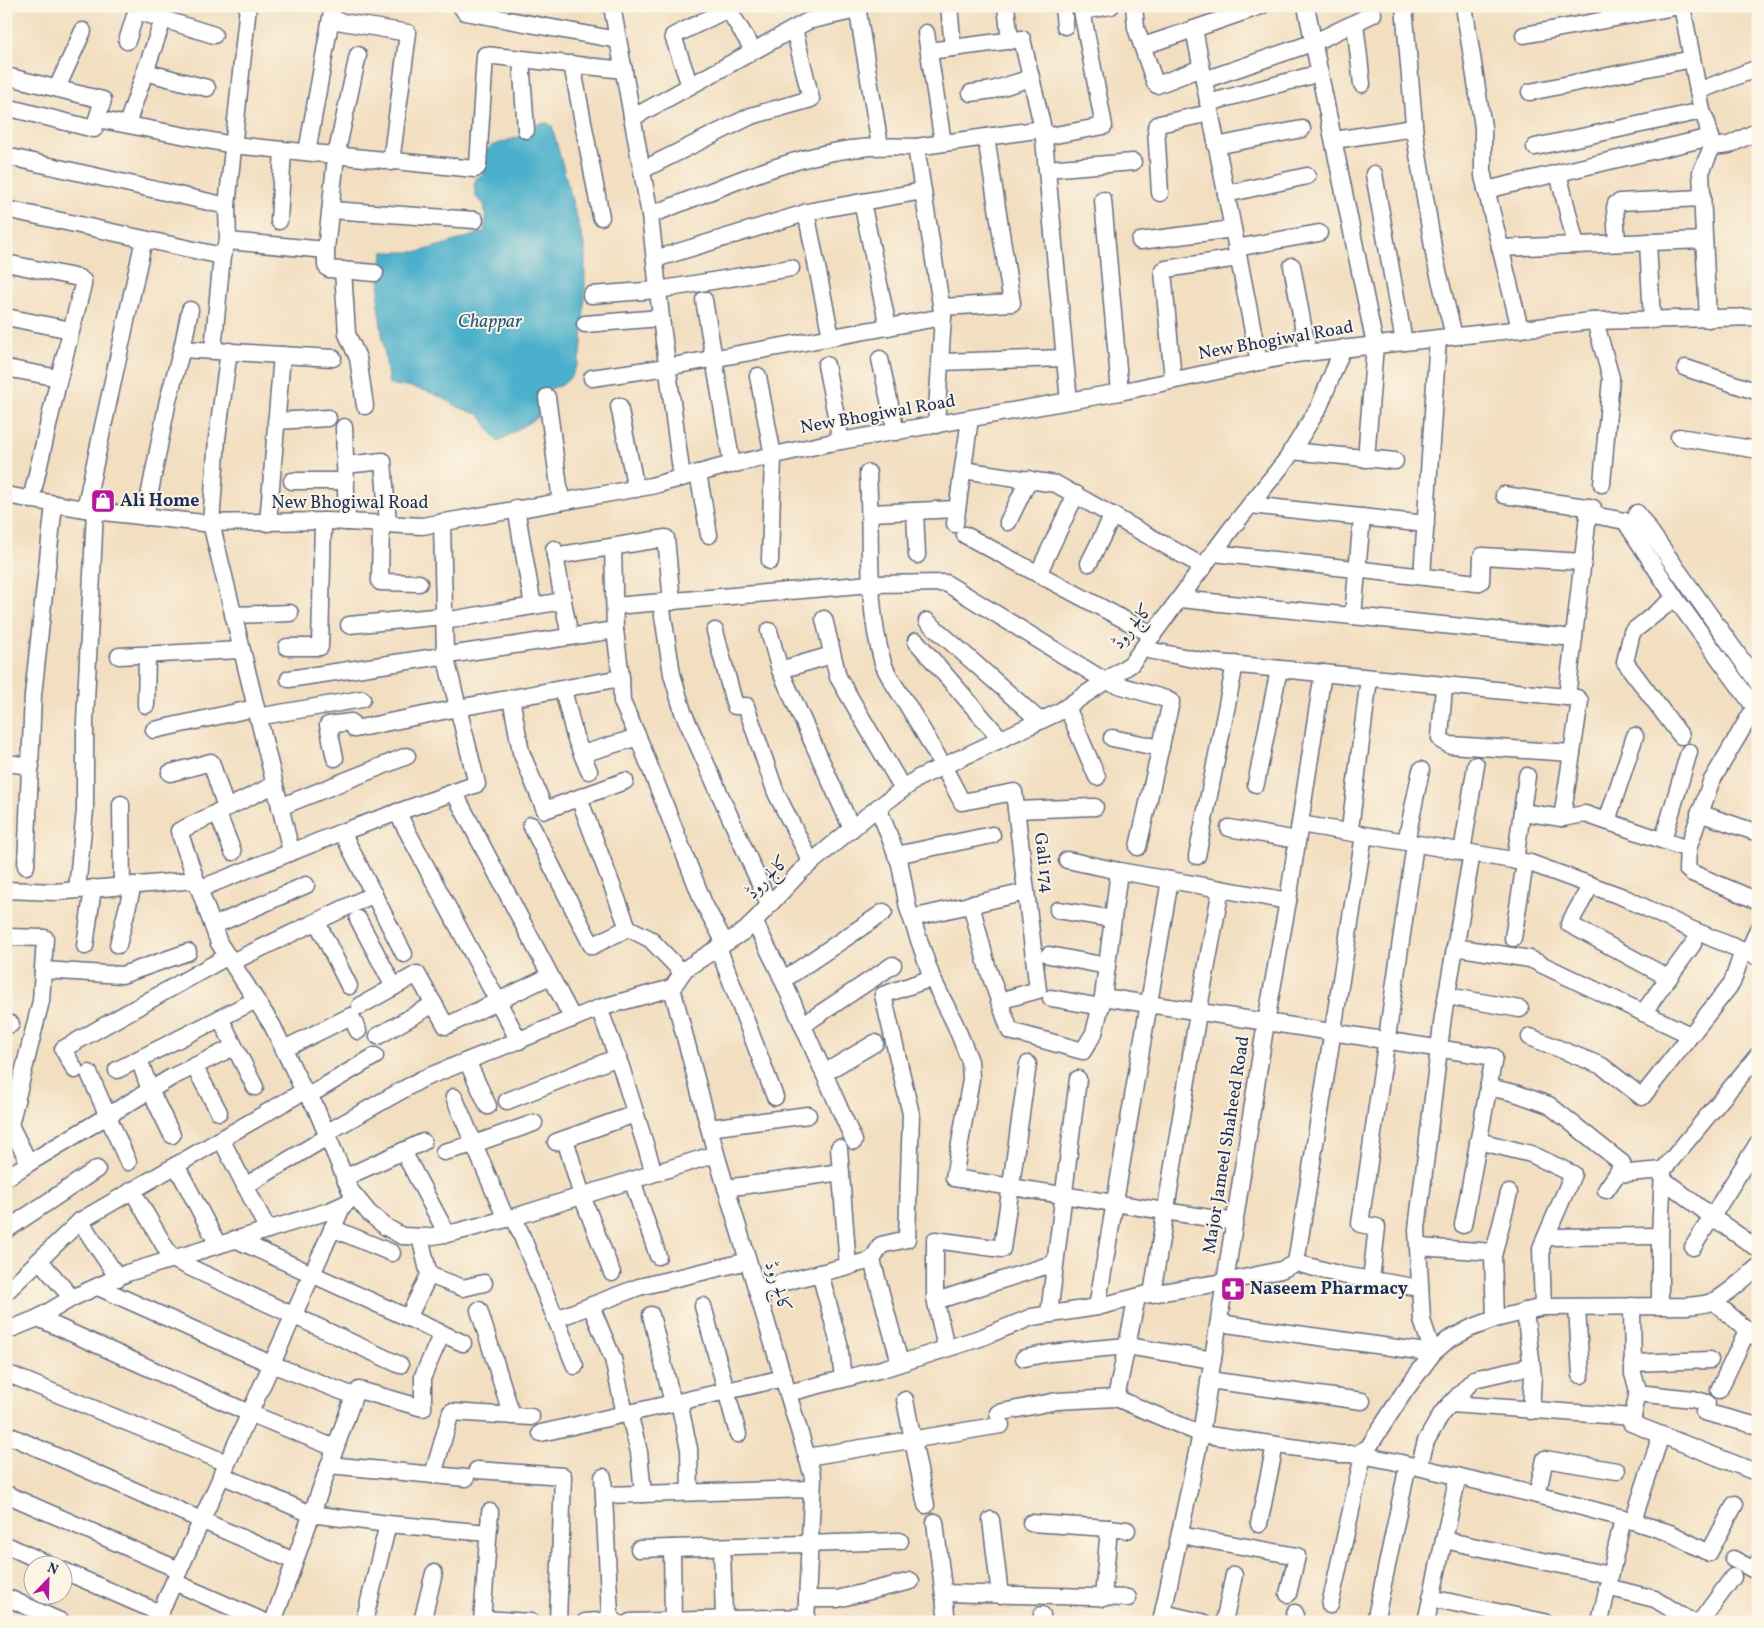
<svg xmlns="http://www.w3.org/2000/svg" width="1764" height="1628" font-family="Vollkorn,Amiri,serif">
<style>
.water{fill:#4cb0cb;stroke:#347094}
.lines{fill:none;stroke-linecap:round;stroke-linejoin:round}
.minor-casing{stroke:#666c80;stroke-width:19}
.minor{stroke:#fff;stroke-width:16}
.labels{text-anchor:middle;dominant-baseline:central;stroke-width:4;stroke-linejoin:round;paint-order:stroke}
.street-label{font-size:18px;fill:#1b2f5e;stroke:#fcf5e5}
.poi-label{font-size:18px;font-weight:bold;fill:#1b2f5e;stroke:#fcf5e5;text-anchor:start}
.water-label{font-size:19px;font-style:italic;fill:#2c5c84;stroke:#fcf5e5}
</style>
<rect width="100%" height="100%" fill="#fcf5e5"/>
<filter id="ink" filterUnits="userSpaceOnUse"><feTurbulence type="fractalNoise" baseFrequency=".02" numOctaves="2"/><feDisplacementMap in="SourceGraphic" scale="10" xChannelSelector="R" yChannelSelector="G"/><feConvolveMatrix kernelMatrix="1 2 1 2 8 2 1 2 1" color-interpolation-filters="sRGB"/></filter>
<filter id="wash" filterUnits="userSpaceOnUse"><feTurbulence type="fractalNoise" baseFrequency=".0096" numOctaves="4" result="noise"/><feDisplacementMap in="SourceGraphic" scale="20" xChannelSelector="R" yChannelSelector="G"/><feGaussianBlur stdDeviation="1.12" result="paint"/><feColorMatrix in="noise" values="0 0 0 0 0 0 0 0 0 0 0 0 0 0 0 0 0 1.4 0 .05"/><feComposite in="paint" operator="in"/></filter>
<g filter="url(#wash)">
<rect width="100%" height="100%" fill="#f2dec0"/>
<polygon class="water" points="539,123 547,123 552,126 585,248 585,288 582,345 578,364 570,378 562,385 546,390 537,401 539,416 498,442 480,415 458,407 443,398 429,392 407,386 389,385 378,304 383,252 419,252 484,232 486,221 484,204 476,197 474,186 476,178 482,176 484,169 483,154 491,146 527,134"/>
</g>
<g filter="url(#ink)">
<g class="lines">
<defs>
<g id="minor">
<polyline points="461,6 465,12 618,40"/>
<polyline points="612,6 650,215 661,318 682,478"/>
<polyline points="857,6 880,146"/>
<polyline points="949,6 953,48"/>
<polyline points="1006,6 1010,41"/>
<polyline points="1063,6 1065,26"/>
<polyline points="1134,6 1136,28 1155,83 1157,85 1201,68"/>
<polyline points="1306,6 1375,345 1366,459"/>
<polyline points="1404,6 1415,136 1435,259 1454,336"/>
<polyline points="1464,6 1483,127 1483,176 1520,329"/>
<polyline points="1682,6 1702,111 1707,123 1712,147 1701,172 1708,319"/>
<polyline points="137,11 214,35"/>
<polyline points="331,20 408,33 391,162"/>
<polyline points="1355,23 1362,84"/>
<polyline points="926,33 943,143"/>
<polyline points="1524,35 1680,6"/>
<polyline points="127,41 138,6"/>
<polyline points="1143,46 1194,29"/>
<polyline points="929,51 1022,39 1043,129"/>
<polyline points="521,59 526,130"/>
<polyline points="572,64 601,217"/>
<polyline points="145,72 207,88"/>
<polyline points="6,76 103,100 97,119"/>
<polyline points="1204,80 1315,42 1373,14"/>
<polyline points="690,86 673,36 728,9 754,51"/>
<polyline points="57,88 83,31"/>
<polyline points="1698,91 1758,68"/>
<polyline points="1530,92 1692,59"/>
<polyline points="971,93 993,90 1031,78"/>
<polyline points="1208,103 1309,76"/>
<polyline points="6,107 94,129 97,119 233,145 475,169 478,166 485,55 624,70"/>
<polyline points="632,118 808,21 857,10"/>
<polyline points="127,124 163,20"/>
<polyline points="1044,137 1104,126 1082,11 1111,6"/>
<polyline points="1334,140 1414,128"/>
<polyline points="1216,146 1302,129"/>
<polyline points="916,147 1043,129 1069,401"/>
<polyline points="1535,147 1702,111"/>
<polyline points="1712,147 1729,145 1758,131"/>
<polyline points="307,152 333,6"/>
<polyline points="6,156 227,206"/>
<polyline points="1047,169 1133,162"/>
<polyline points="642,170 751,116 811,99 794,29"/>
<polyline points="1558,173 1576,245"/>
<polyline points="1374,174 1404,342"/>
<polyline points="1486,190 1711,137"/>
<polyline points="1160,193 1156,127 1159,124 1210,113"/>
<polyline points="1226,194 1307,176"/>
<polyline points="1103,200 1120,392"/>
<polyline points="862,202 888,327"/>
<polyline points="6,209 222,256"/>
<polyline points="331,210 475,220"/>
<polyline points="806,212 831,337"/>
<path d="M650 215C714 191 784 158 851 149 873 146 895 146 916 147L943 317 936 425"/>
<polyline points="279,221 283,150"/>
<polyline points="228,241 326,250 336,156 358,55"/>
<polyline points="1140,241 1233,229"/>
<polyline points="1648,242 1652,320"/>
<polyline points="1617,243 1615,208 1616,204 1620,202 1702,198"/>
<polyline points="1236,248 1319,233"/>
<polyline points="1500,248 1704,240"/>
<polyline points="326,250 326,266 329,269 375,273"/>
<polyline points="655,259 812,211 923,191"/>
<polyline points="6,263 79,278 83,281 83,285 59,378 31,500"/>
<polyline points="1292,266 1308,353"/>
<polyline points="343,270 347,334 358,358 365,406"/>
<polyline points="591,295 658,290 791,268"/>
<polyline points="704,300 732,465"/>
<polyline points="942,307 1012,303 986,137"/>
<polyline points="6,317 71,330"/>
<polyline points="1595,321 1611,378 1602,484"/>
<polyline points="585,324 661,318"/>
<polyline points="182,349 333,358"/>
<polyline points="213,350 222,256 228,241 227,206 248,6"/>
<polyline points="229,351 217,438 211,523 291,851"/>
<polyline points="880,359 896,432"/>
<polyline points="940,362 1064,358"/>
<polyline points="1259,362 1194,29 1261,6"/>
<polyline points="826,365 841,441"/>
<polyline points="6,368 59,378"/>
<polyline points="1686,368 1758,392"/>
<polyline points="758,376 773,456 770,561"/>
<polyline points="592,378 667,367 943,317"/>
<polyline points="1173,380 1163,271 1166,269 1238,258"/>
<polyline points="547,397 561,501"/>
<polyline points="619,406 636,489"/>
<polyline points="276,421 328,418"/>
<polyline points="344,427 347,522"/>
<polyline points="1679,437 1758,450"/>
<polyline points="1291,451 1395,461"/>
<polyline points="345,465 383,461 388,524"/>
<polyline points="963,470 1056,484 1204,567"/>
<polyline points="698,473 709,535"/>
<path d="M868 473C872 536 865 602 883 663 887 676 900 693 908 706 927 737 945 769 962 802L1014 792 1038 990 999 1001"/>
<polyline points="292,481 346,481"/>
<polyline points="6,495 95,511 203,523 329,521 422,526 651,486 725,466 829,443 1120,392 1296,354 1592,321 1758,317"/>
<polyline points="1504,495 1593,508"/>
<polyline points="1250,505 1426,524"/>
<polyline points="516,508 533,606"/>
<polyline points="85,509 144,239"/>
<polyline points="915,511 917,555"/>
<polyline points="871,513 957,509"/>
<polyline points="1637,513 1758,683"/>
<polyline points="1588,514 1625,521 1675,598 1758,712"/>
<polyline points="145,517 168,400 182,349 190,310"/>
<polyline points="1008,522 1029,479"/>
<polyline points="268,523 282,355"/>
<polyline points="381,524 380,582 419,583"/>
<polyline points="955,524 970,419"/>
<polyline points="965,535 1153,635"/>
<polyline points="613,547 615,630 621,678 622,702 638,737"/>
<polyline points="554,549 563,601"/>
<polyline points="1214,553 1477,583 1481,581 1482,556 1583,562"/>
<polyline points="555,556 666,538 672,602"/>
<polyline points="1089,563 1113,515"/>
<polyline points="1038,574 1076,494"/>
<polyline points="1422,576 1438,338"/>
<polyline points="1675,598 1632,632 1625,662 1681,736"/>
<polyline points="1180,599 1574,638"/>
<polyline points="661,603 672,674 683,712 769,904"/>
<polyline points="615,606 871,584 946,583 1105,681 1166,699 1171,702 1138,847"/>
<polyline points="233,615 290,613"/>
<polyline points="1353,616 1362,517"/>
<polyline points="824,619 838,677 903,789"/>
<polyline points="444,621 563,601 570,637"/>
<polyline points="927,621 1040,721"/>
<polyline points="349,625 444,616"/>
<polyline points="715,631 735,706 746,706 776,793 811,862"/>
<polyline points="769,631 780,670 852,829"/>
<polyline points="916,641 1001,739"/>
<polyline points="287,647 320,647 323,521"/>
<polyline points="1143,649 1209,662 1577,698 1580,701 1562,818 1522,812"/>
<polyline points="119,656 241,650"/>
<polyline points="780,670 832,655"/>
<polyline points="289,679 615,630"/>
<polyline points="1444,686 1440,738 1442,741 1450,745 1572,753"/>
<polyline points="563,689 575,737 589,771"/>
<polyline points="1567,697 1589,507"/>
<polyline points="511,698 521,752 545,810 625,781"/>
<polyline points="146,705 147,655"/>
<polyline points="1067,707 1097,777"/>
<polyline points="257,717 362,699"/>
<polyline points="154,730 255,708"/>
<polyline points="1112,738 1161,748"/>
<polyline points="582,754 638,737 704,904 725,943"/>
<polyline points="335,758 328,725 351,722 355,729 458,708 621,678"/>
<polyline points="6,763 31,766"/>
<polyline points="170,773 211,762 226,808"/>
<polyline points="1256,784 1279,669"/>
<polyline points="454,792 573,1019"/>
<polyline points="579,798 628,928"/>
<polyline points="121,804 122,886"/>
<polyline points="280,807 407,756"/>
<polyline points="878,807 900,864 908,908 932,978 955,1024 970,1061 971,1079 954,1178 1235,1222"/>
<polyline points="1016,810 1095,807"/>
<polyline points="217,812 233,852"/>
<polyline points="397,812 519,1041"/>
<polyline points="1699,813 1758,833"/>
<polyline points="1562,818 1585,814 1688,849 1687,869 1692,873 1758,901"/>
<polyline points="1607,821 1635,736"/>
<polyline points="1300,824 1530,863 1623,897 1688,928 1758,957"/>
<polyline points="531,825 592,946 628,928 650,939 682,972"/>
<polyline points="1229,828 1297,840"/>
<polyline points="1350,829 1369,678"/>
<polyline points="342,832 404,954"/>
<polyline points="1663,840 1689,752"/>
<polyline points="1406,842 1421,770"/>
<polyline points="1688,849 1711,782 1758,702"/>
<polyline points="1462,852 1476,765"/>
<polyline points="896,855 992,835"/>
<polyline points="1197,856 1235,664"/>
<polyline points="1067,860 1119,871"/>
<polyline points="1515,861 1527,776"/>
<polyline points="26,866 33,695 54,504"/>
<polyline points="196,880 179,831 274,785"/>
<polyline points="1591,885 1569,924 1669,978"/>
<polyline points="77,889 85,810 85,722 95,511"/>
<polyline points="199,889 342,832 477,784 445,655 442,522"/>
<polyline points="6,890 55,892 196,880 219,943 272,1025 304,1091 315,1106 350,1190 369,1213 386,1227 402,1236 427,1237 456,1232 514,1217 716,1154"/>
<polyline points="971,904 987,966 1010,1031 1083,1051 1094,1033 1103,997 1119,871 1288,901"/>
<polyline points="1058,910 1113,919"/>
<polyline points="912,918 1026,892"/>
<polyline points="358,919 394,987"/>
<polyline points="754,921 777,967 854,1141"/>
<polyline points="317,922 349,986"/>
<polyline points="213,926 306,885"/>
<polyline points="6,937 45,938 41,1001 10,1125"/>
<polyline points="1513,938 1525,863"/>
<polyline points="118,945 133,885"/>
<polyline points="85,946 93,888"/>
<polyline points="718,947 775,1097"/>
<polyline points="1455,947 1530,959 1690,1035"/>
<polyline points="1748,953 1758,929"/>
<polyline points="1049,955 1107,966"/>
<polyline points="232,962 374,894"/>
<polyline points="43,970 122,975 188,952"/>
<polyline points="783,980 884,912"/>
<polyline points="1447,996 1520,1009"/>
<polyline points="1103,997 1494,1057 1463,1225"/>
<polyline points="1051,998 1101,1007"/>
<polyline points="360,1006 417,974 446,1026 550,976"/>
<polyline points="599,1008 672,988"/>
<polyline points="1643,1013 1693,944"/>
<polyline points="220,1018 255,1087"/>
<polyline points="6,1023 11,1024"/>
<polyline points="803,1025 893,965"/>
<polyline points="378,1036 434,1004"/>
<polyline points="1530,1037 1602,1066 1642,1097 1732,983 1743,951"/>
<polyline points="284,1049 351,1016 358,1031"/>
<polyline points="139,1059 150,1090 172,1135"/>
<polyline points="467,1061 488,1106"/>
<polyline points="194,1066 219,1112"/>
<polyline points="75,1070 63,1049 228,956"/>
<polyline points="117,1070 256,1000"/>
<polyline points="89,1073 128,1162"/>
<polyline points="824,1073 875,1043"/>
<polyline points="1488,1087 1515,1093 1549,1105 1622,1163 1617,1174 1606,1190"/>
<polyline points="308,1096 375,1056"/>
<polyline points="454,1097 506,1219"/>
<polyline points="507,1101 618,1057"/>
<polyline points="6,1124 10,1125 29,1163 6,1178"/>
<polyline points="709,1128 808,1115"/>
<polyline points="326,1133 422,1079 599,1008 621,1067 654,1173"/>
<polyline points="221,1139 268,1230"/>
<polyline points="565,1139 582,1196 612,1273"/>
<polyline points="1478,1141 1531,1154 1573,1174 1541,1248 1543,1307"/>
<polyline points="556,1142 635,1114"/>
<polyline points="839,1148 848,1267"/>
<polyline points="403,1151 447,1234"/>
<polyline points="444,1152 474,1144 534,1123"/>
<polyline points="29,1163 172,1077 234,1047"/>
<polyline points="176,1165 218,1245"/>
<polyline points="1617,1174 1663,1170"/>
<polyline points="344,1178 423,1142"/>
<polyline points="1663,1179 1712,1217 1758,1249"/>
<polyline points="632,1180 658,1256"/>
<polyline points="245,1186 327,1137"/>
<polyline points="726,1188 841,1172"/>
<polyline points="132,1190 172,1259 400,1365"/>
<polyline points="514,1217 575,1366"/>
<polyline points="80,1221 118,1278"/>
<polyline points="332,1228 392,1253"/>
<polyline points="6,1230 97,1169"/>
<polyline points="1546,1237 1660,1236"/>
<polyline points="235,1239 463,1343"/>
<polyline points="1418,1247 1494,1252"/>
<polyline points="1693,1247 1758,1143"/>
<polyline points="40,1261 72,1298"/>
<polyline points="1296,1263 1342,1275 1420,1288"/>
<polyline points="820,1273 839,1344 843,1379"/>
<polyline points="429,1275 463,1288 484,1283"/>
<polyline points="1371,1280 1377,1227 1360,1224 1415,844"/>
<polyline points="98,1287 271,1364 354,1396"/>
<polyline points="757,1289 872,1260"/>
<polyline points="6,1292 80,1221 304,1091"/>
<polyline points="1152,1294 1198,1013 1221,889"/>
<path d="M1137 1297 1116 1398 1201 1434 1340 1454H1356L1368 1448 1404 1392 1433 1353 1448 1340 1471 1328 1495 1319 1543 1307 1686 1306C1695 1305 1706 1305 1714 1301 1730 1293 1744 1278 1758 1267"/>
<polyline points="936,1301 1055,1263"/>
<polyline points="1713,1301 1758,1339"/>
<polyline points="591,1306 613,1359 625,1414"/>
<polyline points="703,1306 738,1434"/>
<polyline points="1660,1306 1660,1236 1663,1170 1758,1055"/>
<polyline points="1097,1307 1170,880"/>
<polyline points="1577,1307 1581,1375"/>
<polyline points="479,1310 512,1416"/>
<polyline points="1525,1311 1533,1376 1531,1411"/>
<polyline points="1049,1314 1078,1079"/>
<polyline points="651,1315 673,1403"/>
<polyline points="38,1318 249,1413 335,1448"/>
<polyline points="408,1318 429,1275 420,1237"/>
<polyline points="556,1319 639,1287 748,1261"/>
<polyline points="1495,1319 1493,1256 1509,1193"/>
<polyline points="1219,1323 1433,1353 1422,1320 1417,1229 1443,1016 1472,853"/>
<polyline points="6,1331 38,1318 72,1298 127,1273 329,1211 347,1203"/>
<polyline points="946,1348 935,1298 935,1240 1002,1249 1028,1064"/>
<polyline points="1024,1358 1050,1353 1127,1346 1213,1360"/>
<polyline points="900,1363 872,1260 881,1245 907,1239 911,1114 883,995 932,978"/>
<polyline points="1632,1363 1710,1360"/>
<polyline points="6,1373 227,1463"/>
<polyline points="1209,1380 1362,1401"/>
<polyline points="1719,1390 1747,1331"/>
<polyline points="788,1393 882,1369 980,1338 1032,1317 1097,1307 1144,1295 1225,1282 1281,1270 1296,1263 1364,835"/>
<polyline points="1637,1393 1693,1399 1707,1403 1704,1412 1758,1426"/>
<polyline points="905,1400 926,1505"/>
<polyline points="679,1402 689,1449 690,1492"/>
<polyline points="1451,1404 1633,1417 1638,1390 1633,1374 1632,1306"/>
<polyline points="629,1413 639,1452 643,1494"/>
<polyline points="998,1413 1057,1401 1116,1398"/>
<polyline points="1633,1417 1631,1423 1758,1473"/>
<polyline points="541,1433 784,1378"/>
<polyline points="6,1434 294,1561"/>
<polyline points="1356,1454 1392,1461 1537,1495 1623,1518 1600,1622"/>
<polyline points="807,1457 1001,1425"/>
<polyline points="329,1465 466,1478"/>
<polyline points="1419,1467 1426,1441 1442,1413 1474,1379 1531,1366"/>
<polyline points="477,1470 563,1476 558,1622"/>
<polyline points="221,1475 311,1514 388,1524 488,1533"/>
<polyline points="433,1475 451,1412 531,1417"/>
<polyline points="603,1477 610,1615 612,1620"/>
<polyline points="6,1494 179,1570"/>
<polyline points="604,1495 812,1489"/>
<polyline points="1537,1495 1545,1459 1617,1471"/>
<polyline points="1623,1518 1670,1533 1709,1553 1735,1504"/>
<polyline points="991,1520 1000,1595"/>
<polyline points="1633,1521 1661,1435"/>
<polyline points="935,1522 947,1622"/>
<polyline points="1031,1523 1109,1528"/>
<polyline points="1259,1524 1275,1445"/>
<polyline points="1180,1535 1297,1556 1288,1594"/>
<polyline points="1444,1540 1609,1575"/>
<polyline points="6,1545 52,1566"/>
<polyline points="672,1548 673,1621"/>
<polyline points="722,1548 724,1619"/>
<polyline points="639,1549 900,1541"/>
<polyline points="1733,1559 1754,1570 1758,1562"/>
<polyline points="62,1570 160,1613"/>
<polyline points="174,1582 265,1622"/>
<polyline points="1607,1587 1655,1599 1692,1622"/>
<polyline points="944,1593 1128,1598"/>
<polyline points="6,1597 62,1622"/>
<polyline points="1103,1598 1109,1528 1127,1530"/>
<polyline points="1431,1598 1544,1622"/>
<polyline points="807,1599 837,1599 911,1581"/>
<polyline points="1330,1605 1363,1456"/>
<polyline points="1163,1613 1202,1622"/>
<polyline points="1042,1615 1042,1622"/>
<polyline points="482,1619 531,1622"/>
<polyline points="156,1622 343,1205"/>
<polyline points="273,1622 354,1396 359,1390 423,1408 423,1376 442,1333"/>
<polyline points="364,1622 388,1524"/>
<polyline points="422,1622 434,1573"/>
<polyline points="482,1622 490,1512"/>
<polyline points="585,1622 612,1620 616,1622"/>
<polyline points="630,1622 806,1617"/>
<polyline points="806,1622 813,1477 716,1154 672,988 685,969 746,930 800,872 867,816 918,778 1059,712 1131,664 1231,529 1287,459 1319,407 1343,348"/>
<polyline points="1161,1622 1201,1434 1266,1022 1288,901 1323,673"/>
<polyline points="1224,1622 1234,1575"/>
<polyline points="1293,1622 1295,1613"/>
<polyline points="1375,1622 1408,1465"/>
<polyline points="1426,1622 1458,1476"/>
<polyline points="1700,1622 1733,1577"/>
</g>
</defs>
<use href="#minor" class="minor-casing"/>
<use href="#minor" class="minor"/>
</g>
</g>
<defs>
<symbol id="shop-square" viewBox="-11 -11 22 22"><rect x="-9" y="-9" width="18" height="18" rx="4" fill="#b5179e" stroke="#fcf5e5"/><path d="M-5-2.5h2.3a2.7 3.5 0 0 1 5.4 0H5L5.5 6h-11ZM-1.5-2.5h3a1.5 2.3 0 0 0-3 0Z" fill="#fff"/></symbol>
<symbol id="pharmacy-square" viewBox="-11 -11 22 22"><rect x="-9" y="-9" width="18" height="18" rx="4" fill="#b5179e" stroke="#fcf5e5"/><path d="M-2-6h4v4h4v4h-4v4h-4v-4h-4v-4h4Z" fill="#fff"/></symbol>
</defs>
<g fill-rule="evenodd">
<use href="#shop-square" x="89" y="487" width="28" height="28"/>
<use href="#pharmacy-square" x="1219" y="1275" width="28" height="28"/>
</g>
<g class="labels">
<g class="street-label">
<text transform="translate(1276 341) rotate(-10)">New Bhogiwal Road</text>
<text transform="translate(878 415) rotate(-10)">New Bhogiwal Road</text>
<text x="350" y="503">New Bhogiwal Road</text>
<text transform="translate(1133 627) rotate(-51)">کالج روڈ</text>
<text transform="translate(1043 863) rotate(83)">Gali 174</text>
<text transform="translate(768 878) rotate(-46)">کالج روڈ</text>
<text transform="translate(1227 1145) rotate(-81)">Major Jameel Shaheed Road</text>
<text transform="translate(777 1287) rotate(73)">کالج روڈ</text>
</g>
<g class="poi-label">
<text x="120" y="501">Ali Home</text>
<text x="1250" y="1289">Naseem Pharmacy</text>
</g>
<g class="water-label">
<text x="490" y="322">Chappar</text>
</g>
</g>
<rect width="1764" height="1628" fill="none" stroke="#fcf5e5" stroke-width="25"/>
<g transform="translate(48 1580) rotate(23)"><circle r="24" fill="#fcf5e5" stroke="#a2a6af"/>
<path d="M0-4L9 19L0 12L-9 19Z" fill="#b5179e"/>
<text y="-8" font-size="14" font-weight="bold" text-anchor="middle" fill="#1b2f5e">N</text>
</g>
</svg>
